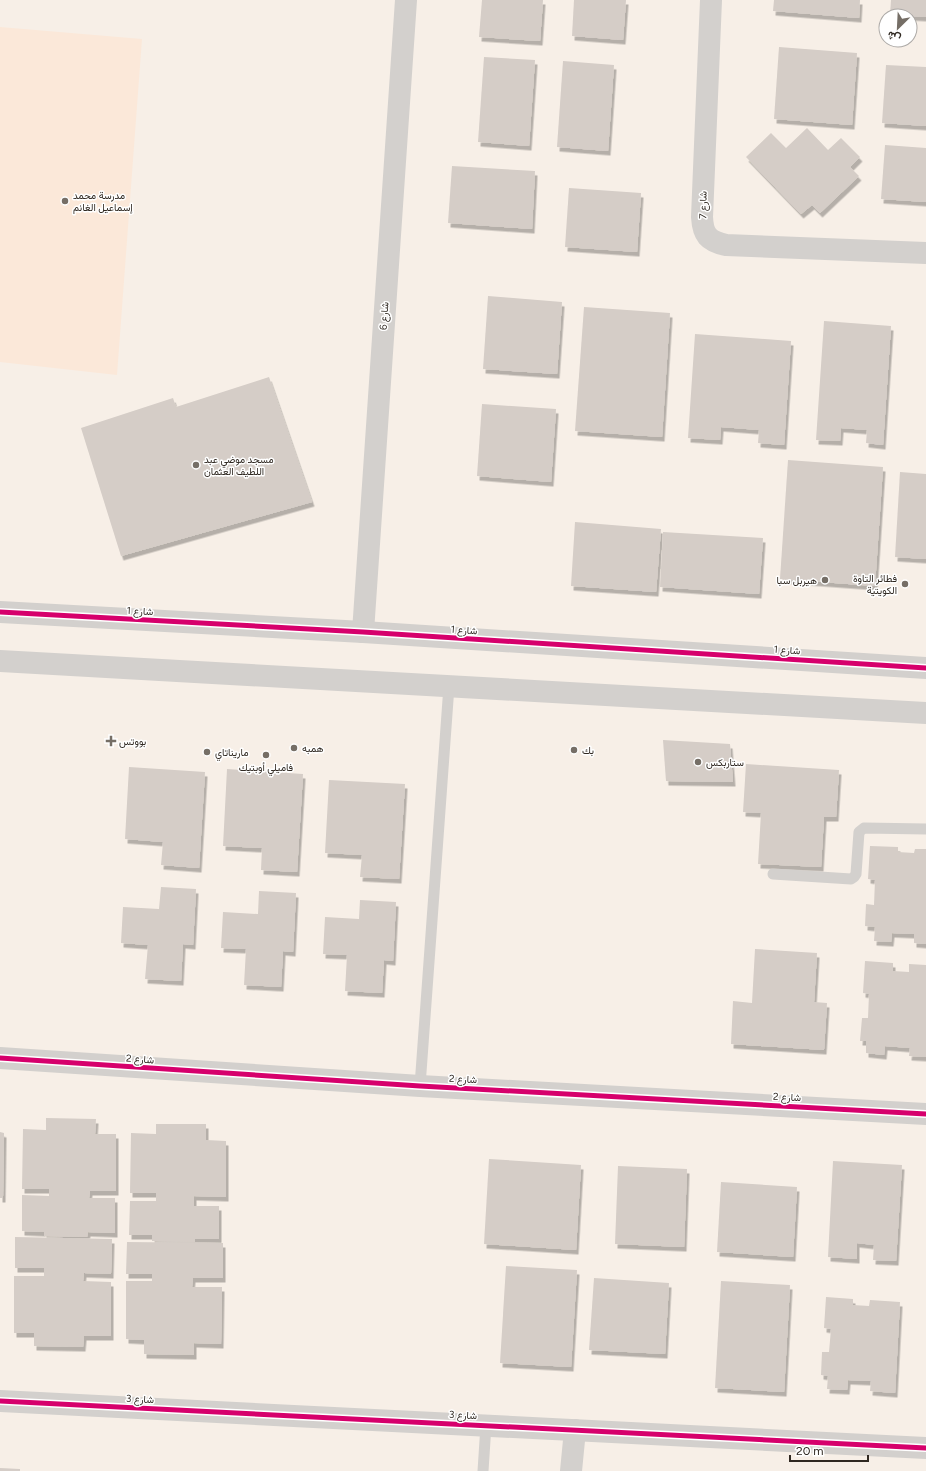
<svg xmlns="http://www.w3.org/2000/svg" width="926" height="1471" font-family="Figtree,Vazirmatn,sans-serif">
<style>
.built{fill:#fbe8d9}
.building{fill:#d5cdc7;filter:url(#shadow)}
.lines{fill:none;stroke-linecap:round;stroke-linejoin:round}
.lane{stroke:#d3d0cd;stroke-width:11}
.street{stroke:#d3d0cd;stroke-width:22}
.secondary{stroke:#d3d0cd;stroke-width:22}
.cycleway-casing{stroke:#fff;stroke-width:8}
.cycleway{stroke:#d6006c;stroke-width:5}
.poi-dot{fill:#756e66;stroke:#fff;stroke-width:1.5}
.labels{text-anchor:middle;dominant-baseline:central;stroke-width:3;stroke-linejoin:round;paint-order:stroke}
.poi-label{font-size:10px;fill:#2f2821;stroke:#fff;text-anchor:start}
.street-label{font-size:10px;fill:#2f2821;stroke:#fff}
</style>
<defs>
<filter id="shadow"><feDropShadow dx="2.5" dy="4.5" stdDeviation="0" flood-color="#0004"/></filter>
</defs>
<rect width="100%" height="100%" fill="#f7efe7"/>
<polygon class="built" points="0,27 142,39 117,375 0,362"/>
<g class="building">
<polygon points="482,0 543,0 540,41 479,37"/>
<polygon points="574,0 626,0 623,40 572,36"/>
<polygon points="774,0 860,0 859,18 773,11"/>
<polygon points="891,0 926,0 926,17 890,15"/>
<polygon points="779,47 857,53 852,125 774,119"/>
<polygon points="484,57 535,60 529,146 478,142"/>
<polygon points="563,61 614,65 608,151 557,147"/>
<polygon points="886,65 926,67 926,126 882,123"/>
<polygon points="807,128 828,150 841,138 860,157 850,167 859,176 820,213 812,205 801,214 746,157 771,133 786,148"/>
<polygon points="885,145 926,148 926,202 881,199"/>
<polygon points="452,166 535,171 532,229 448,223"/>
<polygon points="569,188 641,193 637,252 565,247"/>
<polygon points="488,296 562,302 557,374 483,369"/>
<polygon points="584,307 670,313 662,437 575,431"/>
<polygon points="824,321 891,326 883,445 866,443 867,430 841,428 840,441 816,440"/>
<polygon points="695,334 791,341 784,445 758,443 759,430 721,427 720,440 688,438"/>
<polygon points="269,377 312,502 121,556 81,428 173,398 176,407"/>
<polygon points="482,404 556,409 551,482 477,476"/>
<polygon points="788,460 883,467 875,586 780,579"/>
<polygon points="900,472 926,474 926,559 895,557"/>
<polygon points="575,522 661,529 656,592 571,586"/>
<polygon points="663,532 763,538 759,594 660,587"/>
<polygon points="663,740 730,744 733,782 666,781"/>
<polygon points="746,764 839,770 836,817 824,817 821,867 758,864 761,813 743,812"/>
<polygon points="129,767 205,772 199,868 161,865 163,842 125,839"/>
<polygon points="227,769 303,774 297,872 261,870 262,848 223,846"/>
<polygon points="329,780 405,784 399,879 360,877 362,855 325,853"/>
<polygon points="870,846 898,847 898,852 914,853 915,849 926,849 926,944 914,943 914,934 892,933 891,942 874,941 875,927 865,926 866,904 874,905 875,880 868,879"/>
<polygon points="161,887 196,889 193,945 183,944 181,981 145,979 148,945 121,943 123,907 159,909"/>
<polygon points="259,891 296,893 293,952 283,951 281,987 244,985 246,949 221,948 223,912 258,914"/>
<polygon points="360,900 396,902 393,961 384,960 382,993 345,991 347,955 323,954 325,917 359,919"/>
<polygon points="755,949 817,953 814,1002 827,1003 824,1050 731,1044 733,1001 752,1003"/>
<polygon points="865,961 893,963 893,971 909,972 909,964 926,965 926,1057 909,1056 910,1048 885,1046 884,1055 866,1053 866,1041 860,1041 862,1018 868,1018 869,994 863,993"/>
<polygon points="46,1118 96,1119 95,1134 116,1134 116,1191 90,1191 89,1198 115,1198 115,1233 88,1232 87,1237 44,1236 44,1232 22,1231 22,1195 49,1196 49,1189 22,1189 23,1129 46,1130"/>
<polygon points="156,1124 206,1124 206,1140 226,1141 226,1197 194,1196 194,1206 219,1206 219,1239 195,1239 195,1242 152,1241 152,1235 129,1235 130,1201 156,1201 156,1193 130,1193 131,1133 156,1134"/>
<polygon points="0,1132 4,1133 3,1198 0,1198"/>
<polygon points="489,1159 581,1165 576,1250 484,1244"/>
<polygon points="833,1161 902,1165 896,1261 873,1260 874,1245 857,1243 857,1259 828,1257"/>
<polygon points="618,1166 687,1169 684,1247 615,1244"/>
<polygon points="721,1182 797,1187 793,1257 717,1252"/>
<polygon points="15,1237 112,1239 111,1274 84,1273 83,1281 111,1282 111,1336 84,1336 83,1347 34,1346 34,1333 14,1333 14,1276 44,1276 44,1268 15,1268"/>
<polygon points="127,1242 223,1243 223,1278 193,1278 192,1287 222,1287 221,1344 194,1343 194,1355 144,1354 144,1340 126,1339 126,1281 152,1281 152,1274 126,1274"/>
<polygon points="506,1266 577,1270 571,1367 500,1363"/>
<polygon points="594,1278 669,1283 665,1354 589,1350"/>
<polygon points="721,1281 790,1285 784,1392 715,1388"/>
<polygon points="826,1297 853,1299 853,1305 869,1306 870,1300 900,1302 895,1393 870,1391 871,1381 848,1380 847,1390 827,1389 828,1376 821,1375 822,1352 829,1352 831,1329 824,1328"/>
<polygon points="0,1468 20,1469 20,1471 0,1471"/>
</g>
<g class="lines">
<g class="lane">
<polyline points="773,874 851,879 854,877 856,874 859,832 864,828 926,829"/>
<polyline points="420,1086 449,686"/>
<polyline points="483,1471 486,1425"/>
</g>
<g class="street">
<path d="M711 0 702 217C703 235 708 241 726 245L926 253"/>
<polyline points="363,632 406,0"/>
<polyline points="0,1058 420,1086 926,1114"/>
<polyline points="0,1401 926,1448"/>
<polyline points="571,1471 575,1430"/>
</g>
<g class="secondary">
<polyline points="0,612 363,632 926,668"/>
<polyline points="0,661 926,713"/>
</g>
<defs>
<g id="cycleway">
<polyline points="0,612 363,632 926,668"/>
<polyline points="0,1058 420,1086 926,1114"/>
<polyline points="0,1401 926,1448"/>
</g>
</defs>
<use href="#cycleway" class="cycleway-casing"/>
<use href="#cycleway" class="cycleway"/>
</g>
<g class="poi-dot">
<circle cx="65" cy="201" r="4"/>
<circle cx="196" cy="465" r="4"/>
<circle cx="825" cy="580" r="4"/>
<circle cx="905" cy="584" r="4"/>
<path d="M109 735h4v4h4v4h-4v4h-4v-4h-4v-4h4z"/>
<circle cx="294" cy="748" r="4"/>
<circle cx="574" cy="750" r="4"/>
<circle cx="207" cy="752" r="4"/>
<circle cx="266" cy="755" r="4"/>
<circle cx="698" cy="762" r="4"/>
</g>
<g class="labels">
<g class="poi-label">
<text x="73" y="195">مدرسة محمد<tspan x="73" dy="12">إسماعيل الغانم</tspan></text>
<text x="204" y="459">مسجد موضي عبد<tspan x="204" dy="12">اللطيف العثمان</tspan></text>
<text x="897" y="578" text-anchor="end">فطائر التاوة<tspan x="897" dy="12">الكويتية</tspan></text>
<text x="817" y="580" text-anchor="end">هيربل سبا</text>
<text x="119" y="741">بووتس</text>
<text x="302" y="748">همبه</text>
<text x="582" y="750">بك</text>
<text x="215" y="752">ماريناتاي</text>
<text x="706" y="762">ستاربكس</text>
<text x="266" y="767" text-anchor="middle">فاميلي أوبتيك</text>
</g>
<g class="street-label">
<text transform="translate(703 205) rotate(-89)">شارع 7</text>
<text transform="translate(384 316) rotate(-86)">شارع 6</text>
<text transform="translate(140 611) rotate(3)">شارع 1</text>
<text transform="translate(464 630) rotate(4)">شارع 1</text>
<text transform="translate(787 650) rotate(4)">شارع 1</text>
<text transform="translate(140 1059) rotate(4)">شارع 2</text>
<text transform="translate(463 1079) rotate(3)">شارع 2</text>
<text transform="translate(787 1097) rotate(3)">شارع 2</text>
<text transform="translate(140 1399) rotate(3)">شارع 3</text>
<text transform="translate(463 1415) rotate(3)">شارع 3</text>
</g>
</g>
<g transform="translate(898 28) rotate(204)"><circle r="19" fill="#ffffff" stroke="#aca9a6"/>
<path d="M0-3L7 15L0 10L-7 15Z" fill="#756e66"/>
<text y="-6" font-size="11" font-weight="bold" text-anchor="middle" fill="#2f2821">ش</text>
</g>
<path d="M790 1455v6h78v-6" fill="none" stroke="#2f2821" stroke-width="2"/>
<text x="796" y="1455" font-size="12" fill="#2f2821" stroke="#ffffff" stroke-width="3" paint-order="stroke">20 m</text>
</svg>
